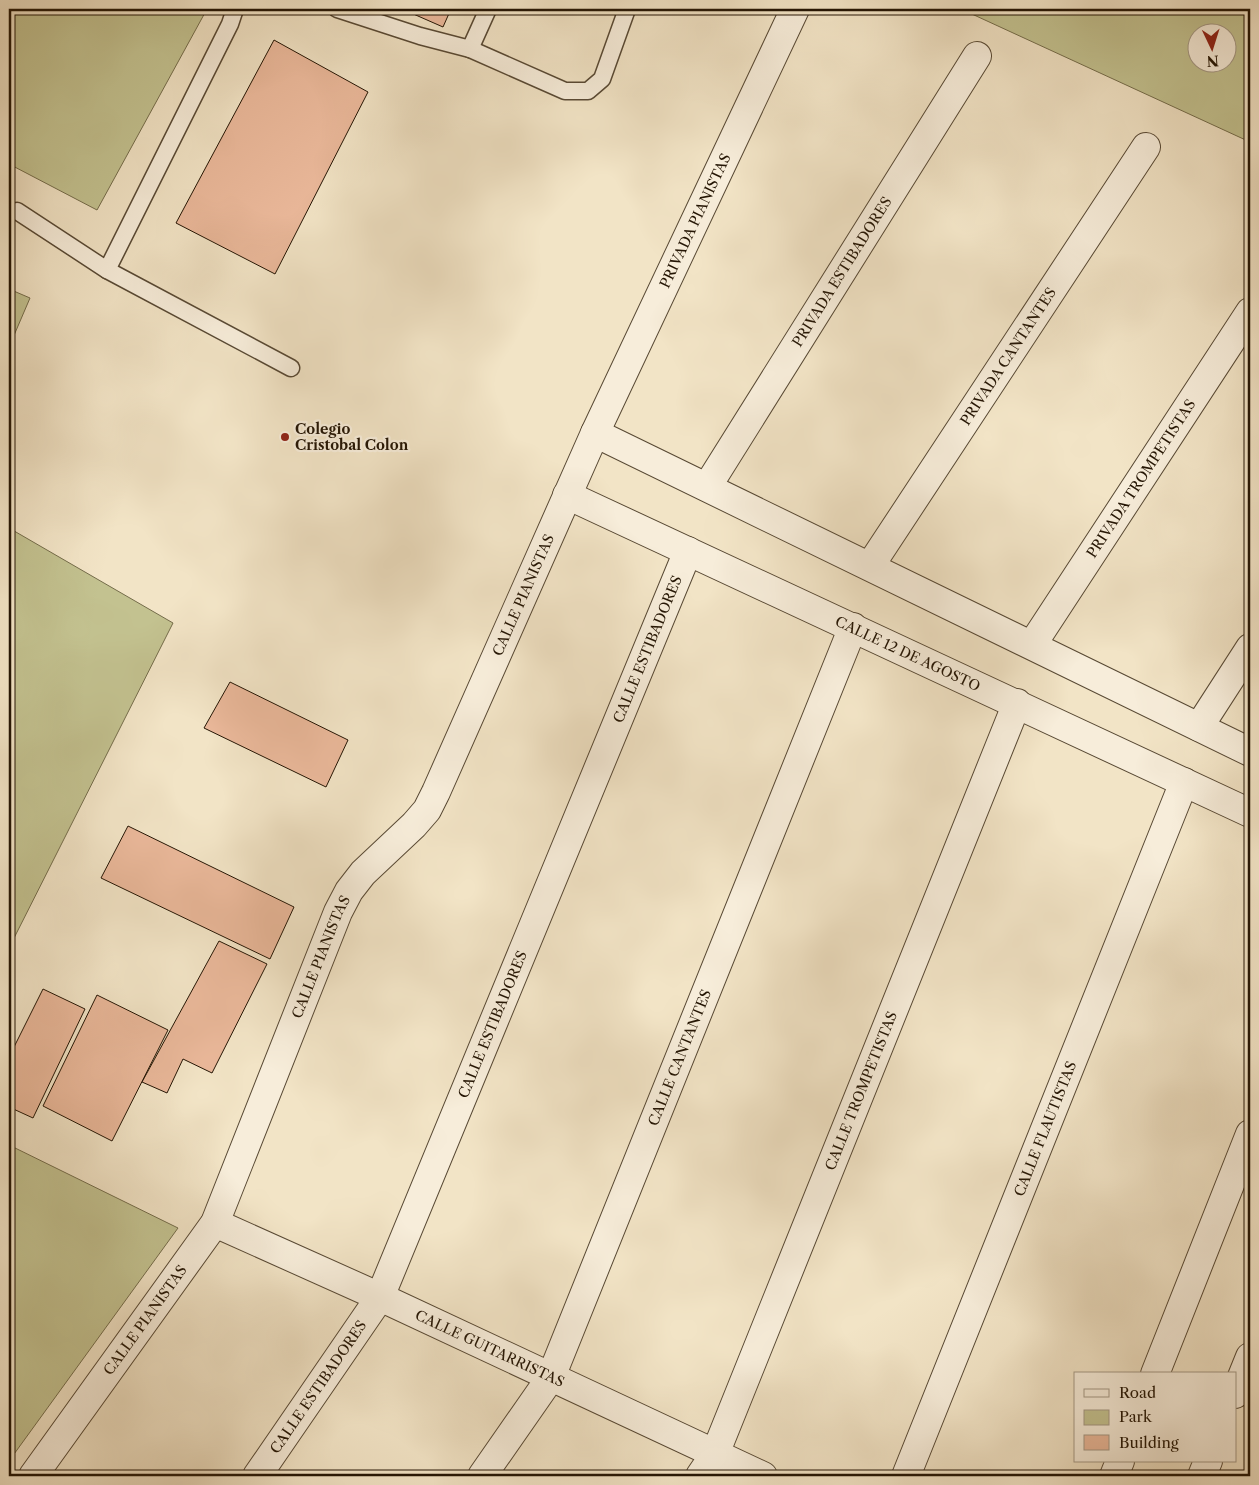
<svg xmlns="http://www.w3.org/2000/svg" width="1259" height="1485" font-family="'Libre Caslon Text',serif">
<style>
.green{fill:#c3c290;stroke:#746c4a;fill-rule:evenodd}
.building{fill:#eab89a;stroke:#241504}
.lines{fill:none;stroke-linecap:round;stroke-linejoin:round}
.service-casing{stroke:#584934;stroke-width:19}
.minor-casing{stroke:#584934;stroke-width:30}
.tertiary-casing{stroke:#584934;stroke-width:30}
.service{stroke:#f7edda;stroke-width:16}
.minor{stroke:#f7edda;stroke-width:28}
.tertiary{stroke:#f7edda;stroke-width:28}
.poi-dot{fill:#8f2418;stroke:#f7edda;stroke-width:2}
.labels{text-anchor:middle;dominant-baseline:central;stroke-width:4.5;stroke-linejoin:round;paint-order:stroke}
.street-label{font-size:14px;fill:#241504;stroke:#f7edda}
.poi-label{font-size:14px;font-weight:bold;fill:#241504;stroke:#f7edda;text-anchor:start}
</style>
<rect width="100%" height="100%" fill="#f2e4c6"/>
<filter id="stains"><feTurbulence type="fractalNoise" baseFrequency=".004" numOctaves="4"/><feColorMatrix values="0 0 0 0 .2 0 0 0 0 .09 0 0 0 0 .02 0 0 0 .5 -.17"/></filter>
<radialGradient id="worn" r=".72"><stop offset=".6" stop-color="#630" stop-opacity="0"/><stop offset="1" stop-color="#630" stop-opacity=".3"/></radialGradient>
<g class="green">
<polygon points="9,9 207,9 97,210 9,164"/>
<path d="M961 9H1250V142ZM1196 32H1226V62H1196Z"/>
<polygon points="9,289 30,298 9,347"/>
<polygon points="9,528 173,623 9,948"/>
<polygon points="9,1145 178,1228 9,1461"/>
</g>
<g class="building">
<polygon points="402,9 451,9 443,27"/>
<polygon points="274,40 368,92 275,274 176,223"/>
<polygon points="230,682 348,740 326,787 204,728"/>
<polygon points="128,826 294,907 270,959 101,878"/>
<polygon points="219,941 267,964 212,1073 183,1059 167,1093 142,1082"/>
<polygon points="43,989 85,1009 33,1118 9,1107 9,1057"/>
<polygon points="97,995 168,1030 112,1141 43,1106"/>
</g>
<g class="lines">
<defs>
<g id="service">
<polyline points="337,9 420,36 470,49 488,9"/>
<polyline points="470,49 565,91 588,91 602,79 627,9"/>
<polyline points="17,211 107,270 230,24 235,9"/>
<polyline points="107,270 291,368"/>
</g>
<g id="minor">
<polyline points="595,433 1250,752"/>
<path id="s1" d="M707 487 977 56"/>
<path id="s2" d="M567 495 1250 813"/>
<path id="s3" d="M870 566 1146 147"/>
<path id="s4" d="M1032 645 1250 312"/>
<polyline points="1199,727 1250,648"/>
<path id="s5" d="M215 1223 380 1297 763 1476"/>
<path id="s6" d="M33 1476 215 1223 338 912 349 891 363 873 414 825 427 810 436 792 595 433 795 9"/>
<path id="s7" d="M257 1476 380 1297 688 551"/>
<path id="s8" d="M482 1476 551 1377 853 627"/>
<path id="s9" d="M700 1476 715 1454 1017 703"/>
<path id="s10" d="M906 1476 1184 782"/>
</g>
<g id="tertiary">
<polyline points="1155,1374 1250,1134"/>
<polyline points="1235,1394 1250,1357"/>
<polyline points="1114,1476 1120,1461"/>
<polyline points="1202,1476 1208,1461"/>
</g>
</defs>
<use href="#service" class="service-casing"/>
<use href="#minor" class="minor-casing"/>
<use href="#tertiary" class="tertiary-casing"/>
<use href="#service" class="service"/>
<use href="#minor" class="minor"/>
<use href="#tertiary" class="tertiary"/>
</g>
<circle class="poi-dot" cx="285" cy="437" r="5"/>
<g class="labels">
<g class="street-label">
<text stroke="none"><textPath href="#s6" startOffset="1430">PRIVADA PIANISTAS</textPath></text>
<text stroke="none"><textPath href="#s1" startOffset="254">PRIVADA ESTIBADORES</textPath></text>
<text stroke="none"><textPath href="#s3" startOffset="251">PRIVADA CANTANTES</textPath></text>
<text stroke="none"><textPath href="#s4" startOffset="199">PRIVADA TROMPETISTAS</textPath></text>
<text stroke="none"><textPath href="#s6" startOffset="1018">CALLE PIANISTAS</textPath></text>
<text stroke="none"><textPath href="#s7" startOffset="918">CALLE ESTIBADORES</textPath></text>
<text stroke="none"><textPath href="#s2" startOffset="376">CALLE 12 DE AGOSTO</textPath></text>
<text stroke="none"><textPath href="#s6" startOffset="598">CALLE PIANISTAS</textPath></text>
<text stroke="none"><textPath href="#s7" startOffset="512">CALLE ESTIBADORES</textPath></text>
<text stroke="none"><textPath href="#s8" startOffset="465">CALLE CANTANTES</textPath></text>
<text stroke="none"><textPath href="#s9" startOffset="418">CALLE TROMPETISTAS</textPath></text>
<text stroke="none"><textPath href="#s10" startOffset="374">CALLE FLAUTISTAS</textPath></text>
<text stroke="none"><textPath href="#s6" startOffset="192">CALLE PIANISTAS</textPath></text>
<text stroke="none"><textPath href="#s5" startOffset="302">CALLE GUITARRISTAS</textPath></text>
<text stroke="none"><textPath href="#s7" startOffset="108">CALLE ESTIBADORES</textPath></text>
</g>
<g class="poi-label">
<text x="295" y="429">Colegio<tspan x="295" dy="16">Cristobal Colon</tspan></text>
</g>
</g>
<rect width="1259" height="1485" fill="none" stroke="#f2e4c6" stroke-width="30"/>
<rect x="10" y="10" width="1239" height="1465" fill="none" stroke="#241504" stroke-width="2.5"/>
<rect x="15" y="15" width="1229" height="1455" fill="none" stroke="#241504"/>
<rect x="1074" y="1372" width="162" height="90" fill="#f7edda" stroke="#a39784"/>
<rect x="1084" y="1389" width="25" height="8" fill="#f7edda" stroke="#a39784"/>
<text x="1119" y="1398" font-size="15" fill="#241504">Road</text>
<rect x="1084" y="1410" width="25" height="15" fill="#c3c290" stroke="#a39784"/>
<text x="1119" y="1422" font-size="15" fill="#241504">Park</text>
<rect x="1084" y="1435" width="25" height="15" fill="#eab89a" stroke="#a39784"/>
<text x="1119" y="1448" font-size="15" fill="#241504">Building</text>
<g transform="translate(1212 48) rotate(176)"><circle r="24" fill="#f7edda" stroke="#a39784"/>
<path d="M0-4L9 19L0 12L-9 19Z" fill="#8f2418"/>
<text y="-8" font-size="14" font-weight="bold" text-anchor="middle" fill="#241504">N</text>
</g>
<rect width="100%" height="100%" filter="url(#stains)"/>
<rect width="100%" height="100%" fill="url(#worn)"/>
</svg>
